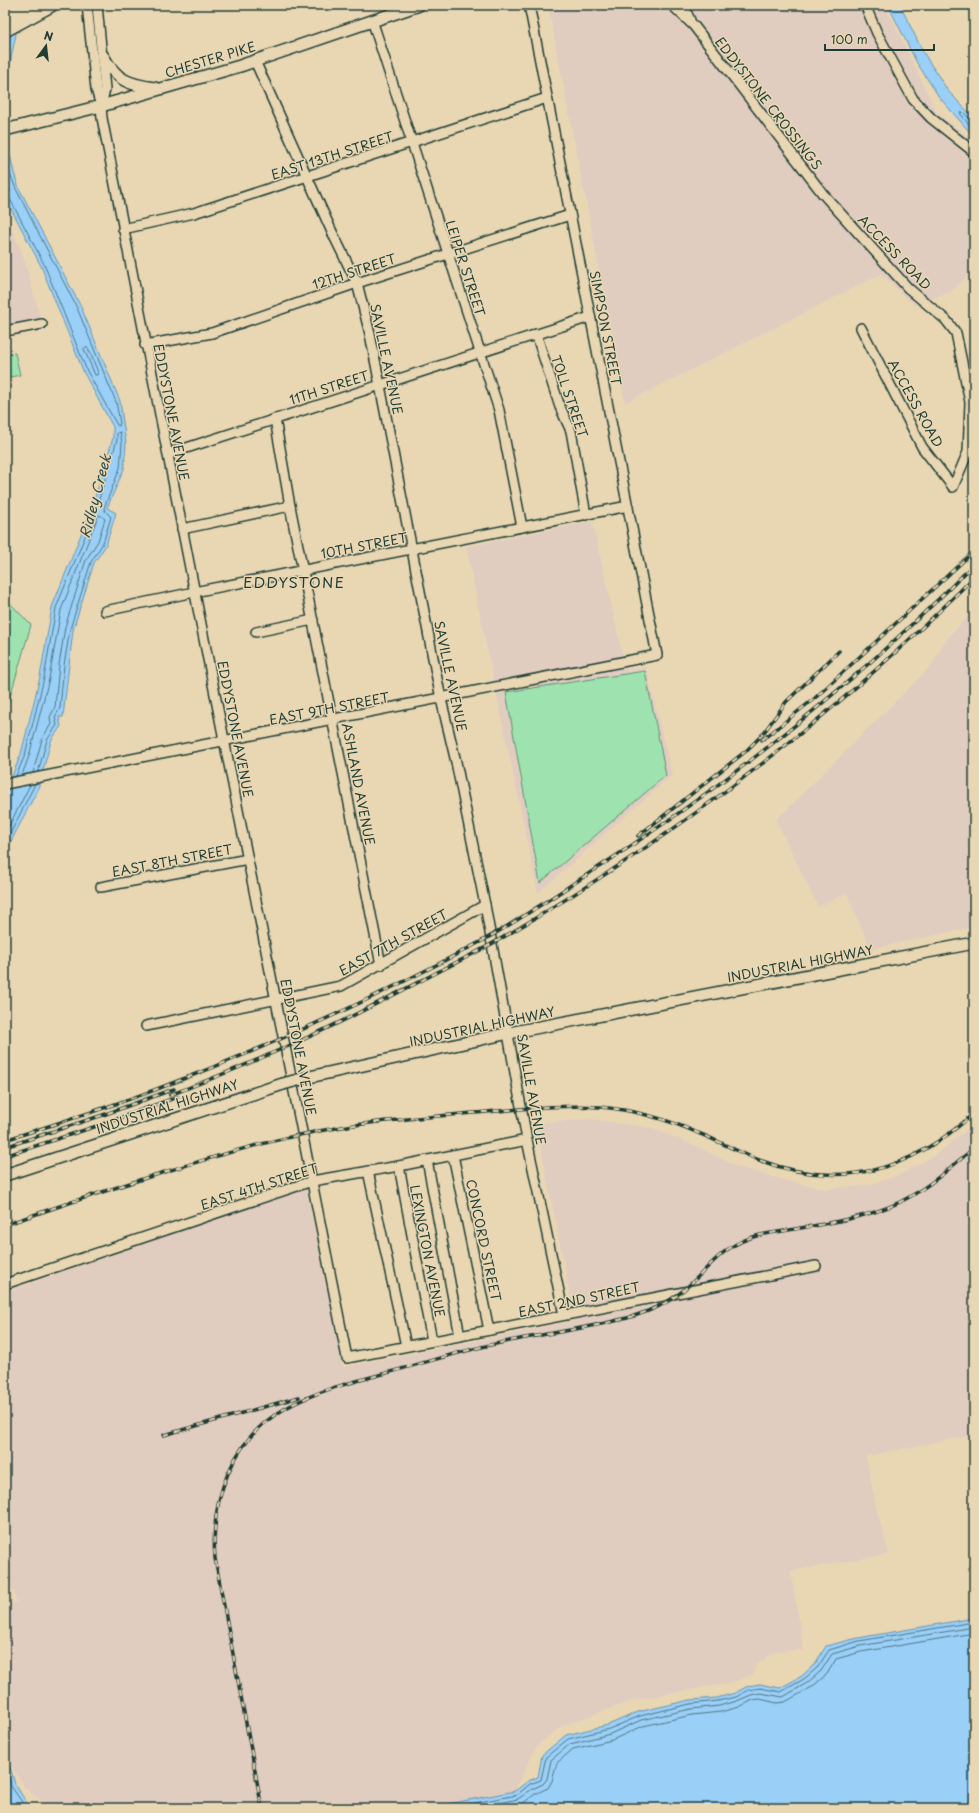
<svg xmlns="http://www.w3.org/2000/svg" width="979" height="1813" font-family="'Playpen Sans',sans-serif">
<style>
.built{fill:#e1ccc0}
.green{fill:#9ee3af;stroke:#5e9072}
.water{fill:#9acff8;stroke:#6995aa}
.lines{fill:none;stroke-linecap:round;stroke-linejoin:round}
.shore{stroke:#507782;stroke-width:1}
.minor-casing{stroke:#1f3d34;stroke-width:12}
.major-casing{stroke:#1f3d34;stroke-width:14}
.highway-casing{stroke:#1f3d34;stroke-width:16}
.minor{stroke:#e9d7b4;stroke-width:9}
.major{stroke:#e9d7b4;stroke-width:11}
.highway{stroke:#e9d7b4;stroke-width:13}
.rail-casing{stroke:#1f3d34;stroke-width:3.5}
.rail{stroke:#e9d7b4;stroke-width:2;stroke-dasharray:6;stroke-linecap:butt}
.major-bridge-casing{stroke:#1f3d34;stroke-width:14;stroke-linecap:butt}
.major-bridge{stroke:#e9d7b4;stroke-width:11}
.labels{text-anchor:middle;dominant-baseline:central;stroke-width:3;stroke-linejoin:round;paint-order:stroke}
.street-label{font-size:13px;fill:#1f3d34;stroke:#e9d7b4}
.water-label{font-size:14px;font-style:italic;fill:#2b4c48;stroke:#e9d7b4}
.quarter-label{font-size:15px;letter-spacing:1px;fill:#1f3d34;stroke:#e9d7b4}
</style>
<rect width="100%" height="100%" fill="#e9d7b4"/>
<filter id="ink" filterUnits="userSpaceOnUse"><feTurbulence type="fractalNoise" baseFrequency=".025" numOctaves="2"/><feDisplacementMap in="SourceGraphic" scale="8" xChannelSelector="R" yChannelSelector="G"/><feConvolveMatrix kernelMatrix="1 2 1 2 8 2 1 2 1" color-interpolation-filters="sRGB"/></filter>
<g filter="url(#ink)">
<g class="built">
<polygon points="548,5 885,5 937,113 974,141 974,268 954,290 915,306 881,274 625,403"/>
<polygon points="5,214 23,255 41,320 5,326"/>
<polygon points="592,521 626,670 646,667 672,775 538,893 466,547"/>
<polygon points="974,610 974,927 870,949 847,893 818,907 776,820 931,666 945,641"/>
<polygon points="590,1119 651,1128 692,1144 738,1167 784,1180 824,1189 869,1185 901,1174 932,1157 974,1124 974,1435 866,1456 877,1511 889,1554 791,1571 804,1650 776,1651 756,1665 754,1674 729,1684 700,1688 634,1700 565,1725 548,1736 534,1750 524,1772 517,1784 516,1791 427,1808 51,1808 25,1788 7,1758 5,1750 5,1605 17,1602 5,1570 5,1292 306,1188 343,1367 575,1321 536,1123"/>
</g>
<g class="green">
<polygon points="15,353 20,375 5,378 5,355"/>
<polygon points="5,598 31,625 5,714"/>
<polygon points="645,671 666,775 540,883 506,692"/>
</g>
<g class="water">
<polygon points="5,5 22,5 7,78 5,105"/>
<polygon points="888,5 900,5 923,52 948,91 974,118 974,137 939,97 917,63"/>
<polygon points="5,132 14,173 19,188 81,307 120,401 126,443 124,469 107,508 116,513 106,545 94,563 73,630 63,717 59,717 61,726 51,741 38,789 5,853 5,793 21,754 40,677 52,607 92,507 113,438 113,427 84,373 41,266 6,199"/>
<polygon points="974,1618 974,1808 427,1808 515,1791 528,1781 538,1777 542,1755 566,1735 608,1725 638,1712 690,1700 717,1698 735,1693 748,1686 760,1684 780,1688 802,1676 815,1664 826,1646 858,1638"/>
<polygon points="5,1750 15,1784 30,1808 5,1808"/>
</g>
<g class="lines">
<g class="shore">
<polyline points="974,120 970,119 963,112 960,113 974,131"/>
<polyline points="5,146 10,174 16,189 77,308 116,402 120,423 119,426 117,425 87,371 44,264 10,199 5,196"/>
<polygon points="86,347 88,348 98,372 97,375 95,375 84,349"/>
<polyline points="22,775 29,756 49,679 61,610 98,516 100,515 105,519 98,541 86,560 65,627 59,665 55,707 50,717 51,724 42,739 33,773"/>
<polyline points="16,776 25,755 44,678 56,608 96,509 117,440 117,433 120,432 122,443 120,468 104,508 105,511 111,517 103,543 91,562 70,629 64,665 60,708 55,717 57,725 47,740 38,772"/>
<polyline points="5,834 30,785"/>
<polyline points="5,844 35,784"/>
<polyline points="5,1765 11,1786 26,1808"/>
<polyline points="448,1808 517,1795 530,1784 541,1780 546,1757 568,1739 609,1729 640,1716 690,1704 718,1701 736,1697 749,1690 760,1688 781,1692 804,1679 818,1667 829,1650 859,1641 974,1622"/>
<polyline points="475,1808 518,1799 532,1789 543,1784 547,1779 551,1760 570,1744 610,1734 641,1720 691,1709 719,1706 737,1701 751,1695 760,1693 783,1697 807,1683 821,1671 832,1654 860,1646 974,1627"/>
<polyline points="506,1808 522,1804 535,1794 548,1788 552,1781 557,1763 573,1749 612,1740 643,1726 692,1715 721,1712 739,1707 753,1700 760,1699 777,1703 785,1702 812,1687 827,1674 836,1659 861,1652 974,1633"/>
</g>
<defs>
<g id="minor">
<path d="M87 5 96 89 101 106 102 118C181 532 266 944 347 1358L816 1266"/>
<polyline points="97,5 105,89 101,106"/>
<polyline points="672,5 694,26 823,194 908,288 946,320 956,333 970,402 968,452 953,487 922,447 861,328"/>
<polyline points="683,5 690,20"/>
<polyline points="865,5 877,33 913,99 931,118 974,152"/>
<polyline points="372,20 499,410 522,527"/>
<polyline points="255,61 332,232 357,283 370,334 441,699 456,762 485,905 527,1140 564,1315"/>
<polyline points="123,229 194,213 547,98"/>
<polyline points="5,331 42,324"/>
<polyline points="536,334 560,407 571,431 586,515"/>
<polyline points="145,345 212,333 357,283 570,215"/>
<polyline points="275,419 290,506 381,965"/>
<polyline points="168,454 590,317"/>
<polyline points="182,529 290,506"/>
<polyline points="105,611 194,592 628,506"/>
<polyline points="256,632 313,620"/>
<polyline points="5,784 657,655 529,5"/>
<polyline points="101,887 248,859"/>
<polyline points="146,1026 341,986 485,905"/>
<polyline points="453,1155 489,1330"/>
<polyline points="427,1160 460,1336"/>
<polyline points="399,1166 432,1341"/>
<polyline points="368,1171 406,1346"/>
<polyline points="5,1284 312,1181 399,1166 527,1140"/>
</g>
<g id="major">
<path d="M103 56C116 80 129 85 155 88"/>
<polyline points="5,130 101,106 240,66 419,5"/>
<polyline points="305,1078 509,1033 974,943"/>
<polyline points="5,1175 283,1084"/>
</g>
<g id="highway">
<polyline points="5,17 27,5"/>
<polyline points="5,30 51,5"/>
</g>
</defs>
<use href="#minor" class="minor-casing"/>
<use href="#major" class="major-casing"/>
<use href="#highway" class="highway-casing"/>
<use href="#minor" class="minor"/>
<use href="#major" class="major"/>
<use href="#highway" class="highway"/>
<defs>
<g id="rail">
<polyline points="762,740 815,698 974,551"/>
<polyline points="638,836 746,751 762,735 786,702 839,651"/>
<path d="M170 1095C206 1081 242 1067 277 1051 331 1028 382 1001 434 974 457 962 480 951 502 938 673 838 835 718 974 577"/>
<path d="M5 1140C56 1124 107 1108 157 1089 267 1048 376 998 480 942 515 923 548 900 582 878 723 788 856 684 974 564"/>
<polyline points="5,1147 103,1115 174,1089"/>
<polyline points="5,1156 106,1123 177,1097"/>
<path d="M5 1225C55 1207 105 1191 155 1175 216 1156 278 1137 342 1127 385 1120 430 1117 473 1113 515 1110 558 1104 600 1107 634 1110 667 1119 698 1133 719 1141 738 1152 759 1160 841 1191 911 1171 974 1113"/>
<polyline points="164,1435 299,1397"/>
<path d="M261 1803 215 1558C210 1500 232 1438 286 1408 320 1389 357 1381 394 1371 431 1361 467 1349 505 1342 547 1333 593 1328 634 1316 650 1311 666 1304 680 1293 710 1269 720 1245 760 1235 802 1227 862 1221 900 1202 927 1189 951 1167 974 1148"/>
</g>
</defs>
<use href="#rail" class="rail-casing"/>
<use href="#rail" class="rail"/>
<defs>
<polyline id="major-bridge" points="283,1084 305,1078"/>
</defs>
<use href="#major-bridge" class="major-bridge-casing"/>
<use href="#major-bridge" class="major-bridge"/>
</g>
</g>
<g class="labels">
<g class="street-label">
<text transform="translate(210 59) rotate(-17)">CHESTER PIKE</text>
<text transform="translate(769 103) rotate(52)">EDDYSTONE CROSSINGS</text>
<text transform="translate(332 155) rotate(-18)">EAST 13TH STREET</text>
<text transform="translate(895 252) rotate(46)">ACCESS ROAD</text>
<text transform="translate(466 268) rotate(72)">LEIPER STREET</text>
<text transform="translate(354 271) rotate(-18)">12TH STREET</text>
<text transform="translate(606 328) rotate(79)">SIMPSON STREET</text>
<text transform="translate(387 359) rotate(78)">SAVILLE AVENUE</text>
<text transform="translate(329 387) rotate(-18)">11TH STREET</text>
<text transform="translate(570 396) rotate(71)">TOLL STREET</text>
<text transform="translate(916 403) rotate(61)">ACCESS ROAD</text>
<text transform="translate(172 412) rotate(79)">EDDYSTONE AVENUE</text>
<text transform="translate(364 545) rotate(-11)">10TH STREET</text>
<text transform="translate(451 676) rotate(78)">SAVILLE AVENUE</text>
<text transform="translate(329 708) rotate(-11)">EAST 9TH STREET</text>
<text transform="translate(236 729) rotate(79)">EDDYSTONE AVENUE</text>
<text transform="translate(359 784) rotate(79)">ASHLAND AVENUE</text>
<text transform="translate(172 860) rotate(-11)">EAST 8TH STREET</text>
<text transform="translate(393 942) rotate(-29)">EAST 7TH STREET</text>
<text transform="translate(800 963) rotate(-11)">INDUSTRIAL HIGHWAY</text>
<text transform="translate(482 1026) rotate(-12)">INDUSTRIAL HIGHWAY</text>
<text transform="translate(299 1047) rotate(79)">EDDYSTONE AVENUE</text>
<text transform="translate(532 1089) rotate(80)">SAVILLE AVENUE</text>
<text transform="translate(167 1106) rotate(-18)">INDUSTRIAL HIGHWAY</text>
<text transform="translate(259 1186) rotate(-18)">EAST 4TH STREET</text>
<text transform="translate(484 1240) rotate(78)">CONCORD STREET</text>
<text transform="translate(428 1251) rotate(79)">LEXINGTON AVENUE</text>
<text transform="translate(579 1299) rotate(-12)">EAST 2ND STREET</text>
</g>
<g class="water-label">
<text transform="translate(95 496) rotate(-75)">Ridley Creek</text>
</g>
<g class="quarter-label">
<text x="294" y="581">EDDYSTONE</text>
</g>
</g>
<rect width="979" height="1813" fill="none" stroke="#e9d7b4" stroke-width="20"/>
<rect x="10" y="10" width="959" height="1793" fill="none" stroke="#1f3d34" stroke-width="1.5" filter="url(#ink)"/>
<g transform="translate(46 46) rotate(15)" stroke="#e9d7b4" stroke-width="3" paint-order="stroke">
<path d="M0-3L7 15L0 10L-7 15Z" fill="#1f3d34"/>
<text y="-6" font-size="11" font-weight="bold" text-anchor="middle" fill="#1f3d34">N</text>
</g>
<path d="M825 44v6h109v-6" fill="none" stroke="#1f3d34" stroke-width="2"/>
<text x="831" y="44" font-size="12" fill="#1f3d34" stroke="#e9d7b4" stroke-width="3" paint-order="stroke">100 m</text>
</svg>
